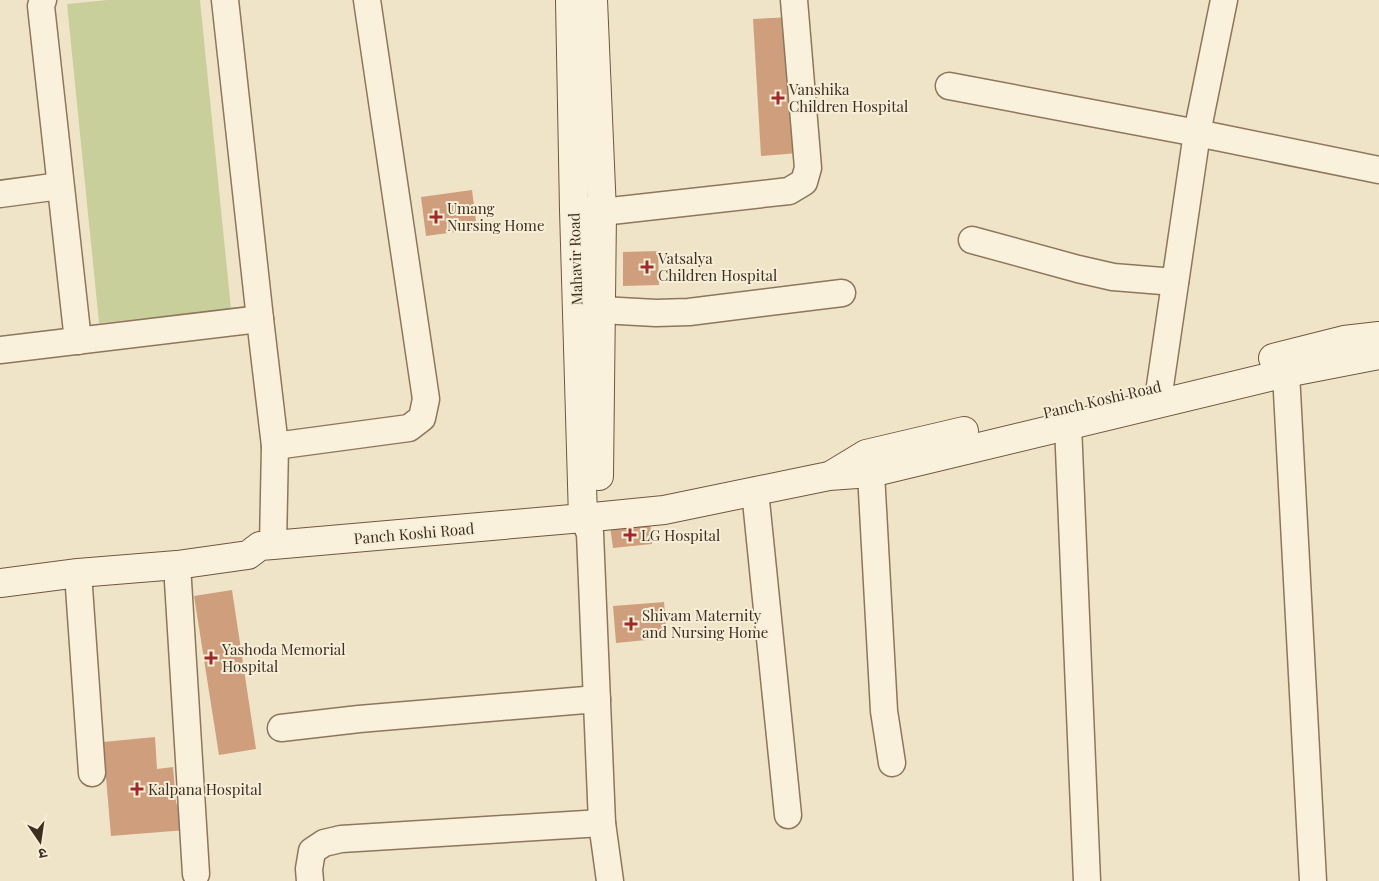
<svg xmlns="http://www.w3.org/2000/svg" width="1379" height="881" font-family="'Playfair Display','Noto Sans Devanagari',serif">
<style>
.green{fill:#c9cf9b}
.building{fill:#cf9f7d}
.lines{fill:none;stroke-linecap:round;stroke-linejoin:round}
.street-casing{stroke:#8d765c;stroke-width:29}
.secondary-casing{stroke:#6f573f;stroke-width:30}
.street{stroke:#faf1dc;stroke-width:26}
.secondary{stroke:#faf1dc;stroke-width:28}
.poi-dot{fill:#9e2a2b;stroke:#f7eed8;stroke-width:2}
.labels{text-anchor:middle;dominant-baseline:central;stroke-width:4;stroke-linejoin:round;paint-order:stroke}
.poi-label{font-size:15px;fill:#3d2e20;stroke:#f7eed8;text-anchor:start}
.street-label{font-size:15px;fill:#3d2e20;stroke:#f7eed8}
</style>
<rect width="100%" height="100%" fill="#f0e4c8"/>
<polygon class="green" points="107,0 200,0 231,309 99,323 67,4"/>
<g class="building">
<polygon points="790,17 798,153 761,156 753,19"/>
<polygon points="472,190 477,229 426,236 421,197"/>
<polygon points="658,251 659,285 623,286 623,252"/>
<polygon points="650,522 652,544 613,548 610,526"/>
<polygon points="232,590 256,749 219,755 194,596"/>
<polygon points="664,602 667,638 616,643 613,606"/>
<polygon points="155,737 157,769 173,767 176,802 186,830 111,836 103,742"/>
</g>
<g class="lines">
<defs>
<g id="street">
<polyline points="43,0 41,6 78,341"/>
<polyline points="225,0 260,319 275,446 273,545"/>
<polyline points="949,86 1197,133 1379,170"/>
<polyline points="0,194 60,186"/>
<polyline points="579,210 602,212 789,191 804,182 808,168 794,0"/>
<polyline points="972,240 1078,269 1113,277 1175,282"/>
<polyline points="601,310 656,313 689,312 842,293"/>
<polyline points="0,350 260,319"/>
<polyline points="1286,373 1313,881"/>
<polyline points="1160,386 1197,133 1224,0"/>
<polyline points="1068,425 1087,881"/>
<polyline points="275,446 409,428 422,418 426,399 367,0"/>
<polyline points="871,473 884,711 892,763"/>
<polyline points="755,491 788,815"/>
<polyline points="583,518 590,533 602,823 610,881"/>
<polyline points="177,565 196,874"/>
<polyline points="78,573 92,773"/>
<polyline points="281,728 359,719 597,699"/>
<polyline points="310,881 309,869 312,851 324,843 341,839 602,823"/>
</g>
<g id="secondary">
<polyline points="570,0 574,210 583,518"/>
<polyline points="593,0 602,212 599,476"/>
<polyline points="1273,358 1344,340 1379,336"/>
<polyline points="833,474 866,454 964,431"/>
<polyline points="0,583 78,573 177,565 248,555 260,546 273,545 583,518 664,510 829,476 871,473 1286,373 1379,355"/>
</g>
</defs>
<use href="#street" class="street-casing"/>
<use href="#secondary" class="secondary-casing"/>
<use href="#street" class="street"/>
<use href="#secondary" class="secondary"/>
</g>
<g class="poi-dot">
<path d="M775.5 90.5h5v5h5v5h-5v5h-5v-5h-5v-5h5z"/>
<path d="M433.5 209.5h5v5h5v5h-5v5h-5v-5h-5v-5h5z"/>
<path d="M644.5 259.5h5v5h5v5h-5v5h-5v-5h-5v-5h5z"/>
<path d="M627.5 527.5h5v5h5v5h-5v5h-5v-5h-5v-5h5z"/>
<path d="M628.5 616.5h5v5h5v5h-5v5h-5v-5h-5v-5h5z"/>
<path d="M208.5 650.5h5v5h5v5h-5v5h-5v-5h-5v-5h5z"/>
<path d="M134.5 781.5h5v5h5v5h-5v5h-5v-5h-5v-5h5z"/>
</g>
<g class="labels">
<g class="poi-label">
<text x="789" y="89">Vanshika<tspan x="789" dy="17">Children Hospital</tspan></text>
<text x="447" y="208">Umang<tspan x="447" dy="17">Nursing Home</tspan></text>
<text x="658" y="258">Vatsalya<tspan x="658" dy="17">Children Hospital</tspan></text>
<text x="641" y="535">LG Hospital</text>
<text x="642" y="615">Shivam Maternity<tspan x="642" dy="17">and Nursing Home</tspan></text>
<text x="222" y="649">Yashoda Memorial<tspan x="222" dy="17">Hospital</tspan></text>
<text x="148" y="789">Kalpana Hospital</text>
</g>
<g class="street-label">
<text transform="translate(575 259) rotate(-92)">Mahavir Road</text>
<text transform="translate(1102 399) rotate(-13)">Panch Koshi Road</text>
<text transform="translate(414 533) rotate(-5)">Panch Koshi Road</text>
</g>
</g>
<g transform="translate(40 841) rotate(167)" stroke="#f7eed8" stroke-width="4" paint-order="stroke">
<path d="M0-4L9 19L0 12L-9 19Z" fill="#3d2e20"/>
<text y="-8" font-size="14" font-weight="bold" text-anchor="middle" fill="#3d2e20">उ</text>
</g>
</svg>
